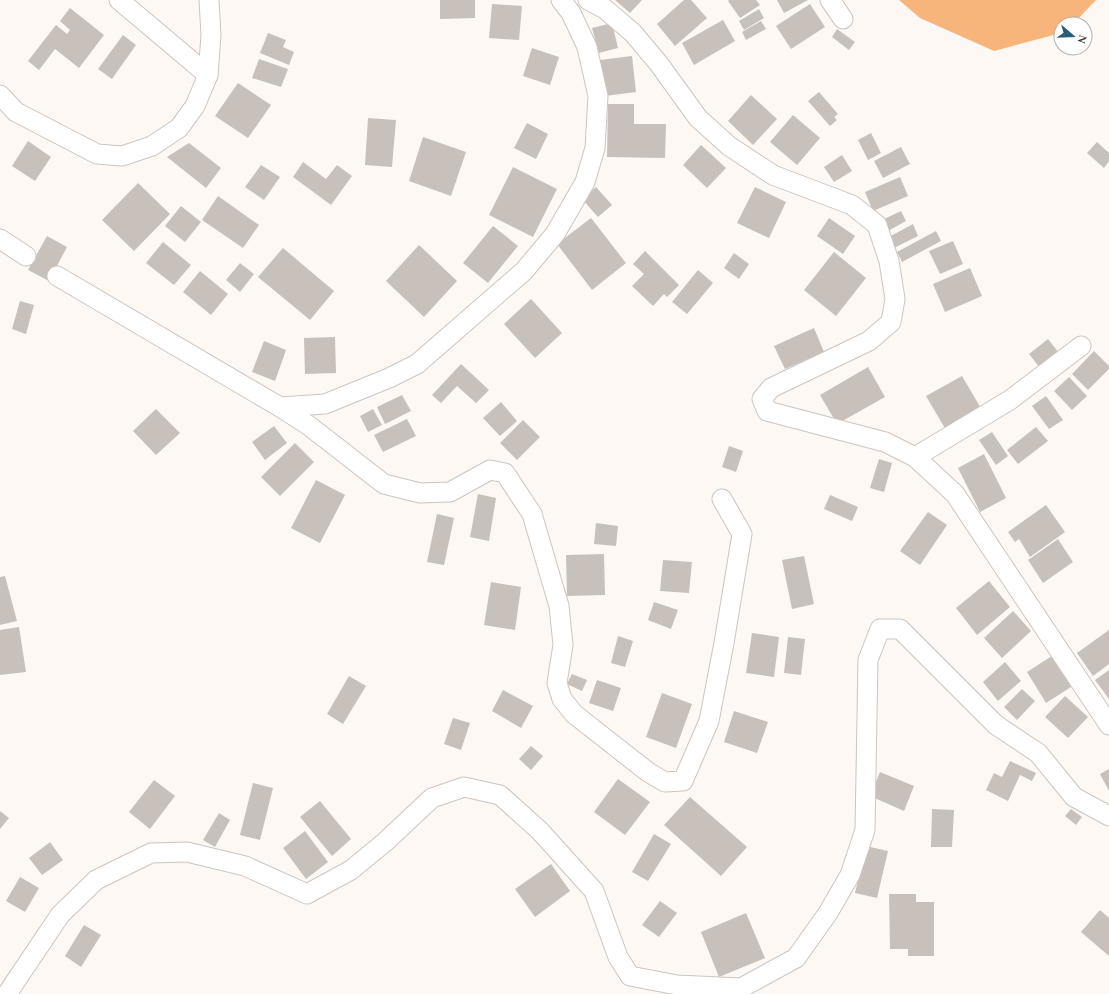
<svg xmlns="http://www.w3.org/2000/svg" width="1109" height="994" font-family="'Times New Roman',serif">
<style>
.forest{fill:#f7b47b}
.building{fill:#c7c0bb}
.lines{fill:none;stroke-linecap:round;stroke-linejoin:round}
.street-casing{stroke:#ccc5c0;stroke-width:21}
.street{stroke:#fff;stroke-width:19}
</style>
<rect width="100%" height="100%" fill="#fef8f4"/>
<polygon class="forest" points="899,0 1096,0 1073,24 1061,24 1061,33 994,51 920,18"/>
<g class="building">
<polygon points="440,0 475,0 475,18 440,19"/>
<polygon points="615,0 642,0 630,13"/>
<polygon points="684,0 691,0 707,18 675,46 657,24"/>
<polygon points="729,0 756,0 760,5 740,18 728,1"/>
<polygon points="777,0 808,0 784,13"/>
<polygon points="492,4 522,6 519,40 489,38"/>
<polygon points="810,4 825,27 791,49 776,26"/>
<polygon points="70,8 104,35 79,68 55,49 39,70 28,61 56,25 67,34 70,30 60,21"/>
<polygon points="759,9 764,18 744,30 739,21"/>
<polygon points="723,20 735,41 694,65 682,43"/>
<polygon points="761,21 766,29 746,40 742,32"/>
<polygon points="612,23 618,48 599,53 592,28"/>
<polygon points="837,29 855,42 849,50 832,37"/>
<polygon points="268,33 286,40 283,47 294,52 289,65 260,53"/>
<polygon points="123,35 136,45 112,79 98,69"/>
<polygon points="532,48 559,57 550,85 523,76"/>
<polygon points="632,56 636,92 605,96 600,60"/>
<polygon points="259,59 288,69 281,87 252,78"/>
<polygon points="238,83 271,105 248,138 215,116"/>
<polygon points="819,92 838,114 834,117 837,120 830,126 808,101"/>
<polygon points="751,95 777,119 753,145 728,121"/>
<polygon points="608,104 634,104 634,124 666,124 665,158 607,157"/>
<polygon points="793,115 820,138 797,165 770,142"/>
<polygon points="368,118 396,120 392,167 365,165"/>
<polygon points="527,123 548,134 536,159 514,148"/>
<polygon points="871,133 881,153 868,160 858,140"/>
<polygon points="423,137 466,152 451,196 409,181"/>
<polygon points="28,141 51,157 35,181 12,166"/>
<polygon points="1097,142 1109,153 1109,161 1104,168 1087,153"/>
<polygon points="189,143 221,168 206,188 167,157"/>
<polygon points="701,145 726,168 707,188 683,165"/>
<polygon points="901,147 910,164 883,178 874,161"/>
<polygon points="842,155 852,171 834,182 824,167"/>
<polygon points="303,162 326,179 337,165 352,176 331,205 293,177"/>
<polygon points="261,165 280,177 264,200 245,187"/>
<polygon points="513,167 557,189 533,237 489,215"/>
<polygon points="900,177 908,196 873,211 865,192"/>
<polygon points="138,183 170,214 134,251 102,220"/>
<polygon points="596,187 612,205 598,217 582,199"/>
<polygon points="755,187 786,202 769,238 737,223"/>
<polygon points="218,196 259,225 243,248 202,220"/>
<polygon points="181,206 201,222 185,242 165,226"/>
<polygon points="901,211 906,221 888,231 882,220"/>
<polygon points="591,218 626,263 592,290 557,244"/>
<polygon points="829,218 855,236 843,254 817,236"/>
<polygon points="913,224 918,236 894,248 889,237"/>
<polygon points="493,226 518,246 488,283 463,263"/>
<polygon points="936,231 941,241 902,262 897,252"/>
<polygon points="47,236 67,247 49,281 28,270"/>
<polygon points="953,241 963,264 940,274 929,251"/>
<polygon points="163,242 191,265 174,285 146,263"/>
<polygon points="419,245 457,281 424,317 386,281"/>
<polygon points="283,248 334,291 310,320 258,277"/>
<polygon points="645,251 679,285 667,297 664,294 653,306 632,286 644,274 633,264"/>
<polygon points="834,252 866,278 836,316 804,290"/>
<polygon points="734,253 749,264 739,279 724,268"/>
<polygon points="240,263 254,274 240,292 226,280"/>
<polygon points="970,268 982,296 945,312 933,284"/>
<polygon points="698,270 713,283 687,314 672,302"/>
<polygon points="200,271 228,294 211,315 183,292"/>
<polygon points="531,299 562,333 535,358 504,324"/>
<polygon points="20,301 34,305 26,334 12,329"/>
<polygon points="814,328 824,352 785,369 774,346"/>
<polygon points="335,337 336,373 305,374 304,338"/>
<polygon points="1048,339 1059,353 1040,368 1029,354"/>
<polygon points="264,341 286,350 275,381 252,372"/>
<polygon points="1094,351 1109,366 1109,369 1088,390 1072,374"/>
<polygon points="461,364 489,390 476,403 457,386 441,403 432,395"/>
<polygon points="868,367 885,397 837,424 820,395"/>
<polygon points="962,376 982,410 946,430 926,396"/>
<polygon points="1069,377 1087,396 1072,410 1054,391"/>
<polygon points="402,395 411,411 385,424 377,407"/>
<polygon points="1046,396 1063,420 1049,429 1032,406"/>
<polygon points="501,402 517,421 500,436 483,418"/>
<polygon points="156,409 180,433 156,455 133,431"/>
<polygon points="373,409 382,425 368,432 360,416"/>
<polygon points="407,419 416,436 383,452 374,435"/>
<polygon points="523,420 540,437 517,460 500,443"/>
<polygon points="274,426 287,443 265,460 252,442"/>
<polygon points="1036,427 1048,441 1018,464 1007,450"/>
<polygon points="992,432 1008,456 996,465 979,440"/>
<polygon points="295,443 314,462 280,496 261,477"/>
<polygon points="729,446 743,451 736,472 722,467"/>
<polygon points="984,454 1006,498 980,512 958,468"/>
<polygon points="879,459 892,463 884,492 870,488"/>
<polygon points="316,480 345,495 320,543 291,528"/>
<polygon points="478,494 496,498 489,541 470,537"/>
<polygon points="830,495 858,507 852,521 824,509"/>
<polygon points="1046,505 1065,532 1030,557 1019,539 1015,542 1008,532"/>
<polygon points="928,512 947,525 920,565 900,551"/>
<polygon points="437,514 454,518 444,565 427,562"/>
<polygon points="596,523 618,526 616,546 594,544"/>
<polygon points="1058,539 1073,562 1043,583 1028,560"/>
<polygon points="604,554 605,595 567,596 566,555"/>
<polygon points="804,556 814,604 792,609 782,560"/>
<polygon points="663,560 692,562 689,593 660,591"/>
<polygon points="5,576 17,621 0,625 0,577"/>
<polygon points="989,581 1010,607 977,635 956,608"/>
<polygon points="491,582 521,587 515,630 484,625"/>
<polygon points="654,602 678,610 671,629 648,620"/>
<polygon points="1013,611 1031,631 1002,658 984,638"/>
<polygon points="19,627 26,672 0,675 0,630"/>
<polygon points="1109,630 1109,664 1093,676 1077,653"/>
<polygon points="752,633 779,637 774,677 746,673"/>
<polygon points="618,636 633,641 625,667 611,663"/>
<polygon points="788,637 805,639 801,675 784,673"/>
<polygon points="1052,656 1071,687 1046,703 1027,672"/>
<polygon points="1005,662 1021,681 998,701 983,682"/>
<polygon points="1109,670 1109,699 1095,680"/>
<polygon points="572,674 587,680 582,691 567,684"/>
<polygon points="349,676 366,686 343,724 327,714"/>
<polygon points="597,680 621,688 613,711 589,703"/>
<polygon points="1022,689 1035,701 1017,720 1004,707"/>
<polygon points="503,690 533,706 521,728 492,711"/>
<polygon points="662,693 692,704 676,748 646,737"/>
<polygon points="1065,696 1088,717 1068,738 1045,717"/>
<polygon points="734,711 768,722 757,753 724,742"/>
<polygon points="453,718 470,723 461,750 444,744"/>
<polygon points="531,746 543,756 531,770 519,759"/>
<polygon points="1010,761 1036,773 1032,781 1020,775 1008,801 986,790 994,773 1002,777"/>
<polygon points="1109,769 1109,791 1100,774"/>
<polygon points="880,772 914,786 904,811 870,796"/>
<polygon points="618,779 650,802 625,835 594,812"/>
<polygon points="154,780 175,796 150,829 129,812"/>
<polygon points="253,783 273,788 260,840 240,835"/>
<polygon points="690,797 747,847 721,876 664,825"/>
<polygon points="320,801 351,839 332,856 300,817"/>
<polygon points="932,809 954,810 952,847 931,847"/>
<polygon points="1071,809 1082,817 1076,825 1065,816"/>
<polygon points="0,811 9,818 0,829"/>
<polygon points="219,813 230,820 215,847 203,840"/>
<polygon points="305,831 328,862 306,879 283,848"/>
<polygon points="654,834 671,844 648,881 632,872"/>
<polygon points="50,842 63,860 42,875 29,858"/>
<polygon points="866,846 888,851 877,898 855,893"/>
<polygon points="551,864 570,891 535,917 515,889"/>
<polygon points="20,877 39,888 25,912 6,901"/>
<polygon points="889,894 916,894 916,902 934,902 934,956 908,956 908,949 890,949"/>
<polygon points="660,901 677,913 659,937 642,925"/>
<polygon points="1100,910 1109,918 1109,956 1081,932"/>
<polygon points="746,913 765,958 719,977 701,932"/>
<polygon points="84,925 101,935 81,967 65,956"/>
</g>
<g class="lines">
<defs>
<g id="street">
<polyline points="119,0 208,75"/>
<polyline points="588,0 605,9 633,33 659,64 698,118 729,146 773,175 852,205 877,225 889,261 895,299 891,322 869,341 771,388 762,399 767,411 885,442 915,457 955,494 1109,725"/>
<polyline points="830,0 843,19"/>
<polyline points="0,95 16,112 97,154 122,156 152,146 179,128 195,106 208,75 211,35 209,0"/>
<polyline points="0,239 26,256"/>
<polyline points="57,276 280,407 308,425 384,484 420,493 450,492 490,470 505,473 532,514 559,606 563,645 557,683 562,699 574,714 648,772 665,782 683,781 709,721 724,643 742,534 722,499"/>
<polyline points="280,407 325,404 389,378 417,364 524,271 555,234 585,182 595,148 598,96 587,47 571,13 561,0"/>
<polyline points="915,457 1010,400 1081,346"/>
<polyline points="7,994 60,915 96,880 151,853 187,852 245,866 307,894 351,870 385,842 432,798 464,787 500,795 540,831 594,891 618,957 630,976 677,985 741,988 796,958 828,913 850,875 865,830 868,660 880,629 900,629 996,725 1038,753 1074,797 1109,816"/>
</g>
</defs>
<use href="#street" class="street-casing"/>
<use href="#street" class="street"/>
</g>
<g transform="translate(1073 36) rotate(109)"><circle r="19" fill="#ffffff" stroke="#b2b1b0"/>
<path d="M0-3L7 15L0 10L-7 15Z" fill="#265e78"/>
<text y="-6" font-size="11" font-weight="bold" text-anchor="middle" fill="#3f3c3a">N</text>
</g>
</svg>
